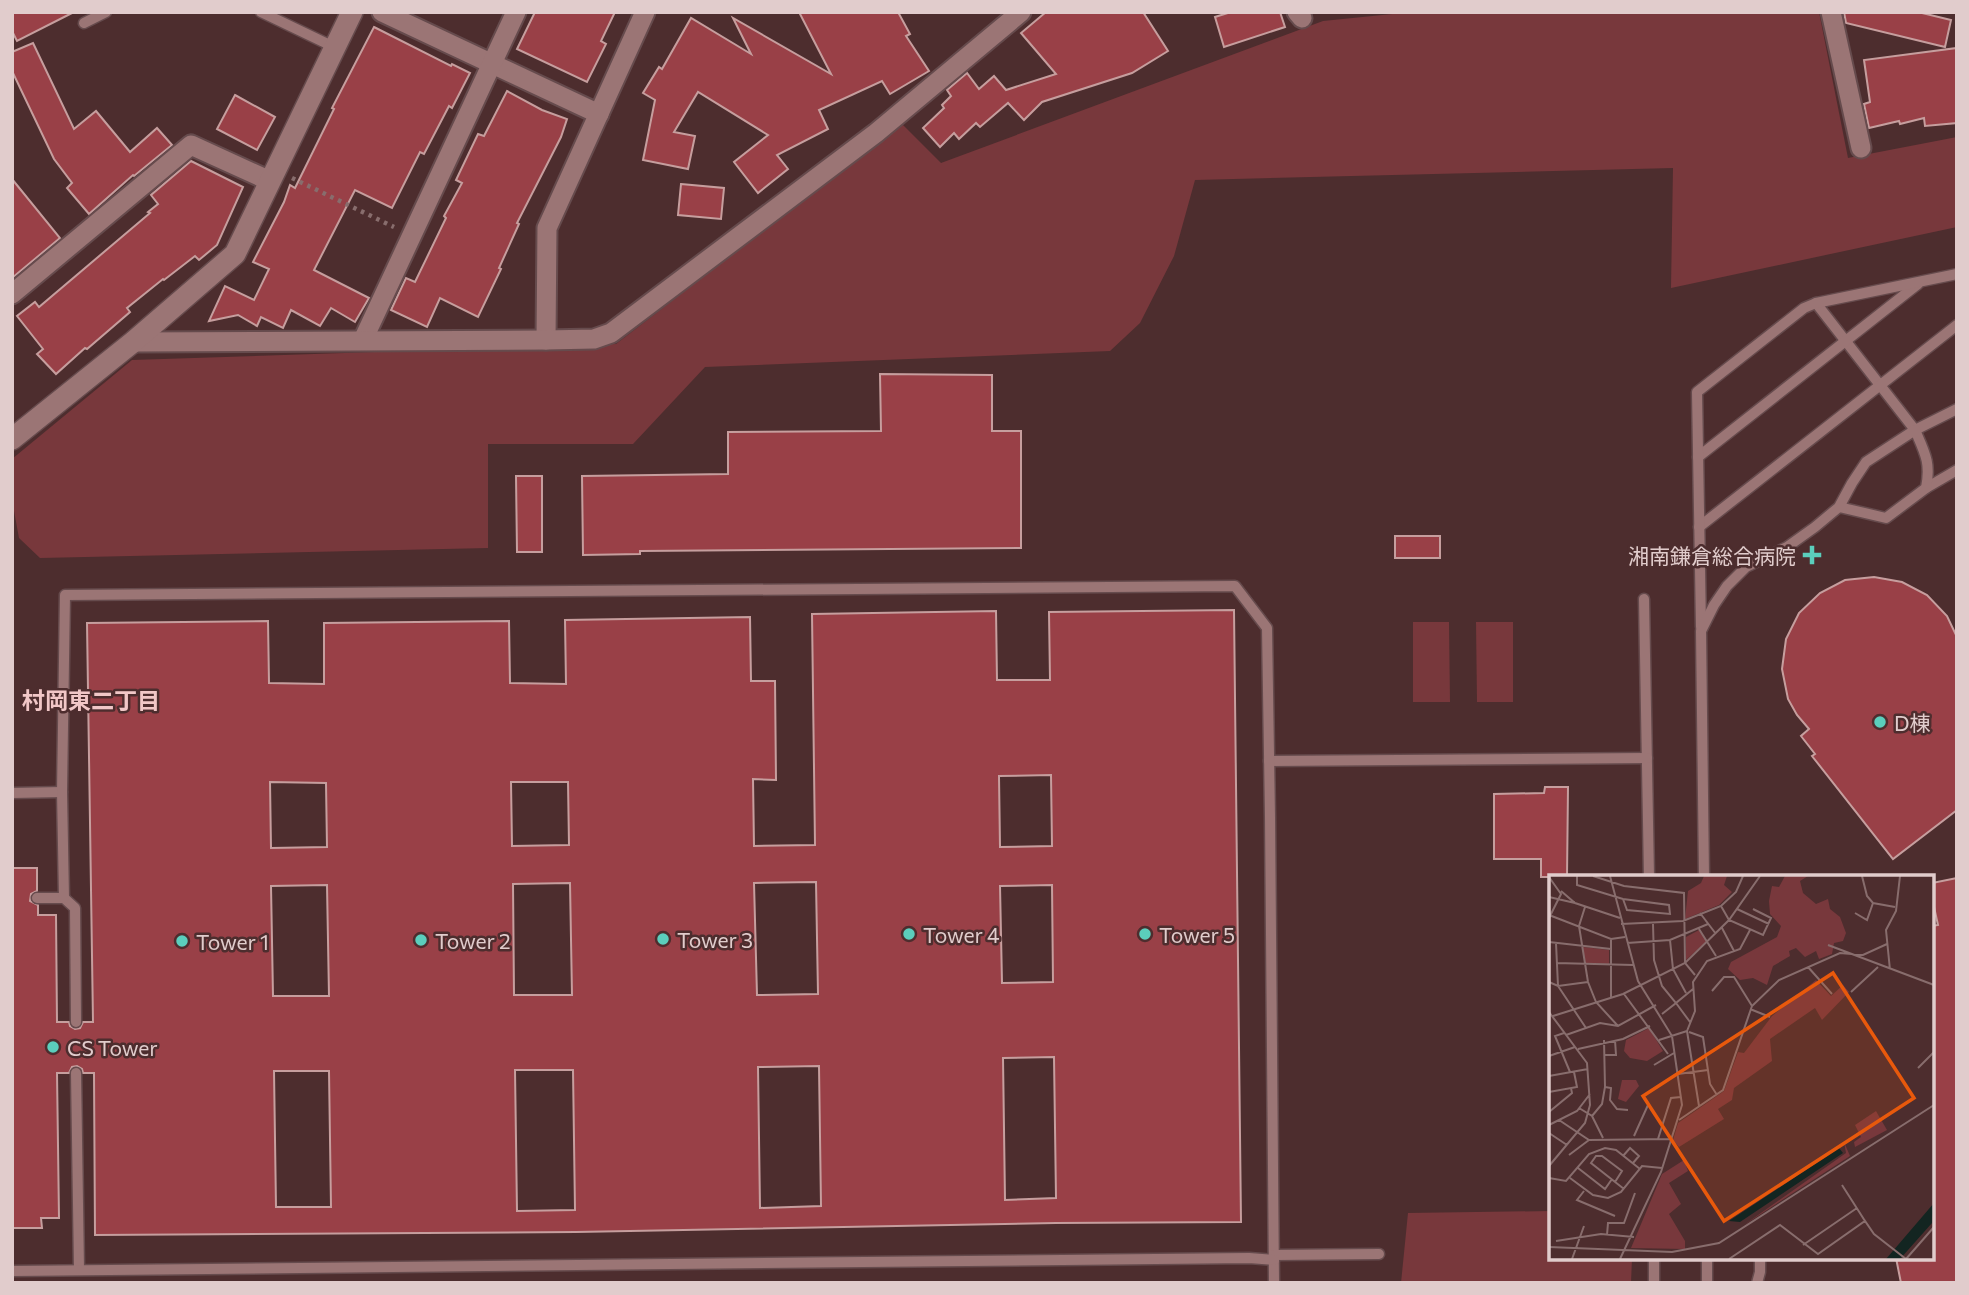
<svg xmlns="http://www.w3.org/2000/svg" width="1969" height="1295" font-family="Commissioner,'Noto Sans JP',sans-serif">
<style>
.green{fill:#78383c}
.building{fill:#994047;stroke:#c69e9e;stroke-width:2;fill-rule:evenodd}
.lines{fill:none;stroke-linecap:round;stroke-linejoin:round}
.lane-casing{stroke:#664b4d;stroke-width:13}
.street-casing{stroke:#664b4d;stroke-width:23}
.secondary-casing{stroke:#664b4d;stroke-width:24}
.path{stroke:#886d6d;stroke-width:4.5;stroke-dasharray:3.5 5;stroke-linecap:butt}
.lane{stroke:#9b7575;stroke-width:10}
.street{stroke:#9b7575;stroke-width:19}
.secondary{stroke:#9b7575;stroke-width:21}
.poi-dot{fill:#5bcebc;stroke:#4d2d2e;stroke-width:2.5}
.labels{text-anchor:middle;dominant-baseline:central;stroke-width:5;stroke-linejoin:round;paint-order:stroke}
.poi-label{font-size:21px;fill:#e1cccc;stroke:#4d2d2e;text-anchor:start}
.neighbourhood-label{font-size:23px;font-weight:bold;fill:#f1c7c7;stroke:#4d2d2e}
.inset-road{fill:none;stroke:#886d6d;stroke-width:2}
.view{fill:#e8590c;fill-opacity:0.15;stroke:#e8590c;stroke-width:3.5}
.inset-edge{fill:none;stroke:#e1cccc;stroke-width:3.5}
</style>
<rect width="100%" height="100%" fill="#4d2d2e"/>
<g class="green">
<polygon points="1412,12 1819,12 1848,158 1957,137 1957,227 1671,288 1673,168 1195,180 1174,256 1140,323 1110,351 705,367 633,444 488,444 488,548 40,558 19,538 12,500 12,459 132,360 616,344 902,124 941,163 1323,21"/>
<polygon points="1413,622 1449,622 1450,702 1413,702"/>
<polygon points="1476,622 1513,622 1513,702 1477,702"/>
<polygon points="1551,1211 1551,1258 1632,1258 1631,1283 1401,1283 1408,1213"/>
</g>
<g class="building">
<polygon points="12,12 74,12 17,41 12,31"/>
<polygon points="535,12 615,12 601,41 606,44 587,82 517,49"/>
<polygon points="799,12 898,12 910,34 906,36 929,71 890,94 882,81 819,110 828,129 777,155 788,169 758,193 734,162 768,135 698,92 674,132 695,136 688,169 643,160 655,100 643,93 659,67 662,69 691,18 751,54 733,18 831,74"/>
<polygon points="1046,12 1143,12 1168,51 1132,73 1042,102 1024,120 1008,103 980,127 976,123 959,139 954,133 940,147 923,128 944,108 942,105 951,96 947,90 967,73 979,89 994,76 1006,90 1056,74 1021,33"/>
<polygon points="1231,12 1280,12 1285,27 1224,47 1215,17"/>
<polygon points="1844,12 1918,12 1951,20 1945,47 1846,23"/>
<polygon points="374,27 451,66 452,64 470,73 452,108 449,106 424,154 420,152 392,208 355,190 314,270 369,298 355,322 331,308 320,326 291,310 283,328 261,317 257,326 238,315 209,321 225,286 254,300 269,269 253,262 284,202 290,185 295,188 334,109 332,108"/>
<polygon points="33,43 74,129 96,111 130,152 157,128 172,145 134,176 133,175 89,214 67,188 72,183 54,159 12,71 12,52"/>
<polygon points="1957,48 1957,123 1925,126 1924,118 1900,124 1899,121 1869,128 1864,104 1870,102 1864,60"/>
<polygon points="507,91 542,110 567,119 561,137 517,223 519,224 499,268 501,269 478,317 440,298 427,327 391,310 406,278 415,282 446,218 444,216 462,183 456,180 478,134 484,136"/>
<polygon points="235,95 275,117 257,150 217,129"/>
<polygon points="191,161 243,187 217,245 199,260 195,256 164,280 163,279 127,308 130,312 87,349 85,348 56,374 37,354 43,349 17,316 35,302 39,307 150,213 148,212 158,204 151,195"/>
<polygon points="12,179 60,238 12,278"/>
<polygon points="681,184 724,188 721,219 678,215"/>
<polygon points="880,374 992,375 992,431 1021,431 1021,548 640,551 640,554 583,555 582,476 728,474 728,432 881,431"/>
<polygon points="516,476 542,476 542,552 517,552"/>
<rect x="1395" y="536" width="45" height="22"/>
<polygon points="1874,577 1902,582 1927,595 1947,616 1957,637 1957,810 1893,859 1812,756 1815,754 1801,736 1809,729 1797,715 1788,699 1782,669 1786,639 1799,613 1820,593 1845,580"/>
<path d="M1234 610 1241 1222 1056 1223 576 1232 95 1235 94 1073H83L82 1069 77 1066 72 1067 69 1073H57L59 1218H41L42 1228H12V868H37V891L31 894 30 901 38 905V915H56L57 1022H69L70 1026 75 1029 80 1028 83 1022H93L87 623 268 621 269 683 324 684V623L509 621 510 683 566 684 565 620 750 617 751 681H775L776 780 753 779 754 846 815 845 812 614 996 611 997 680H1050L1049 612ZM1051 775 1052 846 1000 847 999 776ZM270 782 326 783 327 847 271 848ZM511 782H568L569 845 512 846ZM816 882 818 994 757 995 754 883ZM570 883 572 995H514L513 884ZM327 885 329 996H273L271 886ZM1052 885 1053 982 1002 983 1000 886ZM1054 1057 1056 1198 1005 1200 1003 1058ZM819 1066 821 1206 760 1208 758 1067ZM515 1070H573L575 1210 517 1211ZM274 1071H329L331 1207H276Z"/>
<polygon points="1545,787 1568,787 1567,877 1541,877 1541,859 1494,859 1494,794 1544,793"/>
<polygon points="1957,878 1957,1283 1901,1283 1896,1258 1932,1258 1932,926 1938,925 1932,898 1932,883"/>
</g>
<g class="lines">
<defs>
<g id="lane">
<polyline points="261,12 334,47"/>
<polyline points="84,23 106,12"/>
<polyline points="1816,303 1915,430 1957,409"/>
<polyline points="1698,457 1918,284"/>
<polyline points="1926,488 1957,470"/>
<polyline points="1699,527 1957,325"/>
<polyline points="1644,599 1649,877"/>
<polyline points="1701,627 1697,392 1804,308 1816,303 1957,274"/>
<polyline points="1269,761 1647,758"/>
<polyline points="12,793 62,792"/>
<path d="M1704 877 1701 631 1714 605 1727 586 1746 567 1787 547 1815 527 1839 507 1852 483 1866 462 1915 430C1925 453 1931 463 1926 488L1886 518 1839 507"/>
<polyline points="37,898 64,898 75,908 76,1022"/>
<polyline points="64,898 62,792 65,595 1235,586 1267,628 1270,817 1274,1283"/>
<polyline points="76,1073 79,1269"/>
<polyline points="1274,1255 1379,1254"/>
<polyline points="1654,1258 1654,1283"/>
<polyline points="1707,1258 1707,1283"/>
<polyline points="12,1271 1249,1258 1274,1260"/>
<polyline points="1757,1283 1760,1272 1760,1258"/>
</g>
<g id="street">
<polyline points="382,12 599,114"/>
<polyline points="1297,12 1302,18"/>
<polyline points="1831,12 1861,148"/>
<polyline points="12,294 191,145 270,181"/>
<polyline points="363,340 516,12"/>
<polyline points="546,340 547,228 645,12"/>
<polyline points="133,342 546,340 594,339 611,333 876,133 1021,12"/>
</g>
<polyline id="secondary" points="12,439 133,342 235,254 352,12"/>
</defs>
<use href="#lane" class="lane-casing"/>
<use href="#street" class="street-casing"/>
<use href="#secondary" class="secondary-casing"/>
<polyline class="path" points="292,178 394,227"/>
<use href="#lane" class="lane"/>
<use href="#street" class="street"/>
<use href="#secondary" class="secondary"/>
</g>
<g class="poi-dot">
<path d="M1808.5 544.5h7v7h7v7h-7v7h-7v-7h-7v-7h7z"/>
<circle cx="1880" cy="722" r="7"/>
<circle cx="909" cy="934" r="7"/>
<circle cx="1145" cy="934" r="7"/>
<circle cx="663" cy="939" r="7"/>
<circle cx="421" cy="940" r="7"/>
<circle cx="182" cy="941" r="7"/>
<circle cx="53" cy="1047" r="7"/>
</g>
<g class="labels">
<g class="poi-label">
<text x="1796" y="555" text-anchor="end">湘南鎌倉総合病院</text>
<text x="1894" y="722">D棟</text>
<text x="923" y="934">Tower 4</text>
<text x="1159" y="934">Tower 5</text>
<text x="677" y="939">Tower 3</text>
<text x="435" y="940">Tower 2</text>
<text x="196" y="941">Tower 1</text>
<text x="67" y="1047">CS Tower</text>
</g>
<g class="neighbourhood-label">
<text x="91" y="700">村岡東二丁目</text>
</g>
</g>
<g transform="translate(1549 875)">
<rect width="385" height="385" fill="#4d2d2e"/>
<path d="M155 1H178L175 10 183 17 170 30 136 44 139 16 152 8ZM236 1H259L251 6 254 18 267 29 279 24 281 34 291 42 297 58 294 66 285 68 283 79 270 84 267 76 256 82 247 73 240 76 241 81 224 91 218 110 204 103 191 105 179 94 182 87 228 62 232 51 221 39 220 26 223 11 230 12ZM150 55 158 66 137 85V62ZM34 72 60 75V89L36 88ZM267 105 282 121 294 110 300 117 273 145 266 133 221 164 223 186 185 213 183 225 169 234 175 244 130 272 124 265 129 248 175 216 189 177 195 178 223 141ZM100 153 114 176 98 186 81 183 75 176 77 165ZM73 205H87L90 211 77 227 69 224ZM327 236 338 255 306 272 305 267 312 262 306 250ZM295 267 301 281 195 350 297 278ZM135 285 139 296 120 308 132 329 120 339 136 366V374L82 373 113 299Z" fill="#78383c"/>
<path d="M290 273 294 278 191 347 180 346ZM385 328 383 348 351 384H337Z" fill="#132521"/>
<path class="inset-road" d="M28 1V10L74 24 120 30 121 39 78 35 74 24M44 1 75 11 135 18 136 88 146 100M61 1 89 106 123 161 133 230 112 297 71 384M313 1 318 21 324 28 346 32M0 2 12 19 0 43M12 16 26 28 71 43M0 22 26 28M172 31 180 45 214 60 222 43 204 34M36 32 30 51 39 107 47 127 69 151M188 34 220 49M151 38 167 59M306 38 318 45 324 28M0 40 62 64 76 62M72 49 134 46 172 31 187 17 194 1M104 49 105 85 113 111 127 128 113 139M173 53 185 76M150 54 167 81M62 64V122M121 65 124 94 137 118M0 67 62 74M7 68 9 111 37 153M78 68 121 65 159 49M279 70 385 110M7 88 84 90M259 92 283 119M341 95 337 55 347 36 351 1M0 107 9 111 39 107M163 116 175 102H185L203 131M302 117 329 92M75 119 119 179M201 134 221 142M0 137 38 188 41 230 36 248 0 291M4 141 74 119 136 88 180 45 211 1M141 147 127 128 144 114M140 157 154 162 161 209 168 220M15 158 6 161 21 197M17 160 51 148 69 151 107 130M110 165 138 156M29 174 74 164 101 151M56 180H67L66 165M0 181 26 172M105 190 125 178M369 193 385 177M129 199 159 195M0 201 39 194M56 212 62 213 61 225 68 234 79 235M0 217 28 212 25 197M150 231 138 156 146 136 144 107 158 86 191 74 201 55M30 233 43 241 54 263M0 237 23 218 22 213M43 241 53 229 56 212 55 165M10 245 40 265 122 264M130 245 174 215 203 131 230 105 291 78 314 80 338 69M0 250 28 236 41 219M0 258 18 270M85 261 99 230M109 264 122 223 132 222M20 280 40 265M74 281 81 273 90 281 84 288M29 293 56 314 63 304M0 303 17 306 40 279 56 273 67 275 91 294M21 303 44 320 59 323 72 317 93 291 113 293M66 307 73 296 53 281H47L42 288 75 314M293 310 316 346M35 316 28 325 66 341M58 360 59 348H75L86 318M7 366 52 359 85 362M254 370 308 333M0 372 123 377 170 368 385 230M23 384 35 351M180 384 231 350 269 379 316 346 325 359 357 384M357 384 385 352"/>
<path class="view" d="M284 98 365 223 175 346 94 221Z"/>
<rect width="385" height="385" class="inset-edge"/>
</g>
<rect width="1969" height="1295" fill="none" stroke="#e1cccc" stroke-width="28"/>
</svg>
